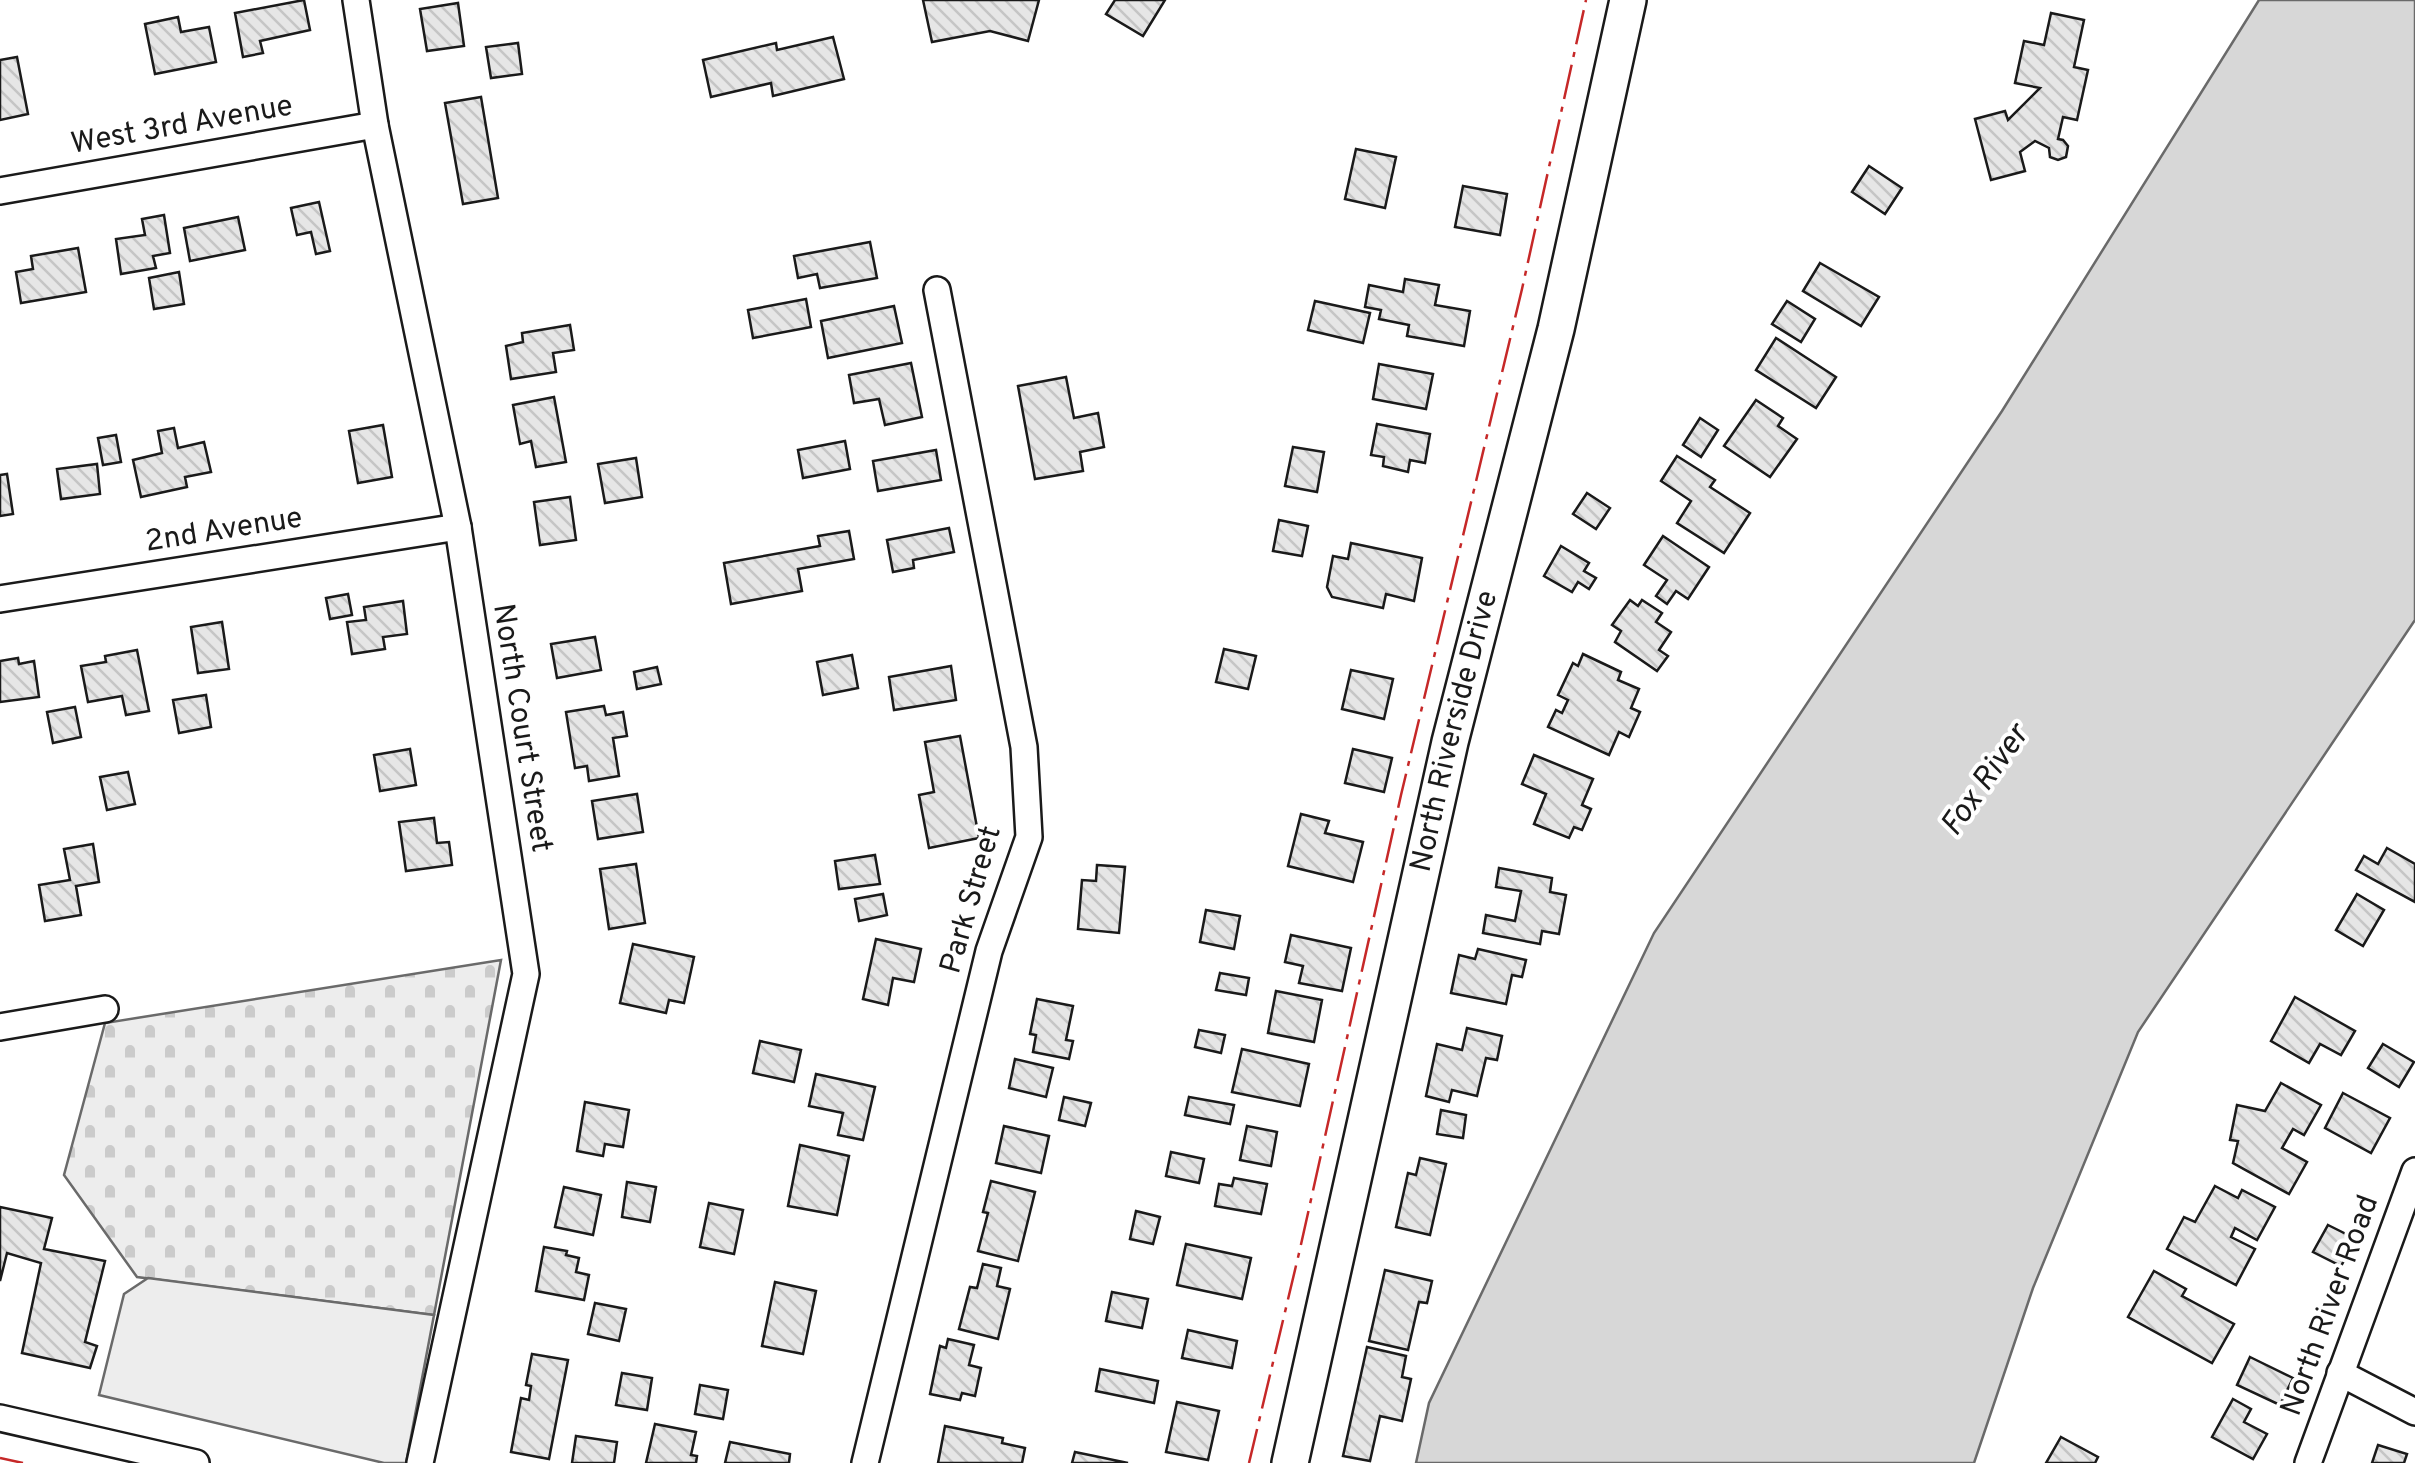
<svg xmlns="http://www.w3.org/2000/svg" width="2415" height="1463" font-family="Overpass,sans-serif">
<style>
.cemetery{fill:url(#cemetery-stones);stroke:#6a6a6a;stroke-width:2.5}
.built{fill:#ededed;stroke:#6a6a6a;stroke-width:2.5}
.water{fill:#d7d7d7;stroke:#6a6a6a;stroke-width:2.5}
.building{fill:url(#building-back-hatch);stroke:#1a1a1a;stroke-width:2.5}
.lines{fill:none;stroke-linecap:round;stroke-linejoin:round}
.street-casing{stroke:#1a1a1a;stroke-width:30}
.secondary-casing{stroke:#1a1a1a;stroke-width:40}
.street{stroke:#fff;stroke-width:25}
.secondary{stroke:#fff;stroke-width:35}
.power{stroke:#c62828;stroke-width:2.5;stroke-dasharray:35 8 5 8;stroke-linecap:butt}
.labels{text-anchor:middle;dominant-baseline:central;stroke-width:8;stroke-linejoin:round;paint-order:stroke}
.street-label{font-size:30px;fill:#1a1a1a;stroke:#fff}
.water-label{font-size:32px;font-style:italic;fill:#1a1a1a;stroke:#fff}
</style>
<defs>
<pattern id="cemetery-stones" width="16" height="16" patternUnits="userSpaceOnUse" patternTransform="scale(2.5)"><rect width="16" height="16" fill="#ededed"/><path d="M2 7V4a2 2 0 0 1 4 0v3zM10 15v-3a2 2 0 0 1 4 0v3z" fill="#cbcbcb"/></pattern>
<pattern id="building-back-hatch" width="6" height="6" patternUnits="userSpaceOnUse" patternTransform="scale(2.5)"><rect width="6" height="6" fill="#e6e6e6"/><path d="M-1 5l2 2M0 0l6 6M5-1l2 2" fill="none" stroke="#c5c5c5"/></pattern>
</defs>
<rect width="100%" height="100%" fill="#fff"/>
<polygon class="cemetery" points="501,960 434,1315 137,1277 64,1175 105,1023"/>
<polygon class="built" points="148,1278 434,1315 406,1463 384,1463 99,1395 124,1294"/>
<polygon class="water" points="2259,0 2415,0 2415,620 2138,1032 2033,1288 1974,1463 1416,1463 1429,1403 1654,933 2002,411"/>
<g class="building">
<polygon points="304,0 310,30 260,41 263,53 243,57 235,13"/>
<polygon points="923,0 1039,0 1028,41 990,31 932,42"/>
<polygon points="1115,0 1165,0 1143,36 1106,14"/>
<polygon points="458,3 464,46 427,51 420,9"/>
<polygon points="2051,13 2084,20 2074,67 2088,70 2077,120 2063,117 2058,139 2063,140 2068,146 2066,157 2058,160 2050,157 2049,148 2035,141 2020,152 2025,171 1991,180 1975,119 2005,111 2008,120 2040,88 2015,83 2024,41 2044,45"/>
<polygon points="178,17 181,32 209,27 216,62 155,74 145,24"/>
<polygon points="833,37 844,79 773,96 771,83 711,97 703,60 776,43 777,50"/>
<polygon points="518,43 522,74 491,78 486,47"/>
<polygon points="17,57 28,114 0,120 0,60"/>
<polygon points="481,97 498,198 463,204 445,103"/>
<polygon points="1356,149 1396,157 1385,208 1345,199"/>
<polygon points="1869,166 1902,188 1885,214 1852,192"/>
<polygon points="1463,186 1507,194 1500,235 1455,227"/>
<polygon points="319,202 330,251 316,254 311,232 297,235 291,208"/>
<polygon points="164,215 170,253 153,256 156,268 121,274 116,239 145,235 142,219"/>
<polygon points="238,217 245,250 190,261 184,228"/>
<polygon points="870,242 877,278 820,288 817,274 798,278 794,256"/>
<polygon points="78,248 86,292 21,303 16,272 33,269 31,256"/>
<polygon points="1820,263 1879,297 1861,326 1803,291"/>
<polygon points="179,272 184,304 154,309 149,278"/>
<polygon points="1405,279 1439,285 1435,305 1470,311 1464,346 1407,336 1409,325 1379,319 1381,310 1365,307 1369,285 1403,292"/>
<polygon points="806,299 811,327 753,338 748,310"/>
<polygon points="1315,301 1370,313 1363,343 1308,330"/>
<polygon points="1787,301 1815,319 1801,342 1772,324"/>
<polygon points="894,306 902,343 828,358 821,321"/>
<polygon points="570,325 574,350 553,353 556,372 511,379 506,346 523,342 522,333"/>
<polygon points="1776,338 1836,377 1816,408 1756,370"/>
<polygon points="911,363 922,417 885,425 879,399 854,403 849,375"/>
<polygon points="1379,364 1433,374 1426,409 1373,399"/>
<polygon points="1066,377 1074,418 1098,413 1104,447 1080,452 1083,471 1035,479 1018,386"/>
<polygon points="554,397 566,462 536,467 531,441 520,444 513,405"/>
<polygon points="1756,400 1783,418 1778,426 1797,439 1770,477 1724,446"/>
<polygon points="1700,418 1718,430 1701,457 1683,445"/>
<polygon points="1377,424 1430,434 1425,463 1410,460 1408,472 1383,466 1384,457 1371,455"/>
<polygon points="383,425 392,477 358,483 349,431"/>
<polygon points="174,428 178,448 204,442 211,472 185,477 187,487 141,497 133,460 162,453 158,431"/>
<polygon points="116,435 121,462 103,465 98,438"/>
<polygon points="845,441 850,469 803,478 798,450"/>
<polygon points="1293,447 1324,452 1317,492 1285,486"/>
<polygon points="936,450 941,480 878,491 873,461"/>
<polygon points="1677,456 1715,480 1710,487 1750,513 1724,553 1677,523 1691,501 1661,481"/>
<polygon points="636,458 642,497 605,503 598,464"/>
<polygon points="97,464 100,494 61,499 57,469"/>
<polygon points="7,474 13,514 0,516 0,475"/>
<polygon points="1587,493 1610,508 1596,529 1573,514"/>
<polygon points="570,497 576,540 540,545 534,502"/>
<polygon points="1279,520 1308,526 1302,556 1273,551"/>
<polygon points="949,528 954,552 913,560 914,568 893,572 887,540"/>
<polygon points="849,531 854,559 798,569 802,591 731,604 724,563 820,546 818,536"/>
<polygon points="1663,536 1709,567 1688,599 1676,591 1667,604 1656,596 1667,580 1644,565"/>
<polygon points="1351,543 1422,558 1414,601 1386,594 1383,608 1332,597 1327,587 1333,556 1348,559"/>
<polygon points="1561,546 1589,563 1584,571 1596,578 1589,589 1578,582 1572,592 1544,576"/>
<polygon points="348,594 352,615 330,619 326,598"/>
<polygon points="1630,600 1638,606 1642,600 1662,613 1656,622 1671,632 1659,650 1668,656 1657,671 1615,642 1621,631 1612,625"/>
<polygon points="403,601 407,634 383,637 385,649 352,654 347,622 366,620 364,607"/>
<polygon points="222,622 229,669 198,673 191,627"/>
<polygon points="595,637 601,670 557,678 551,644"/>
<polygon points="1224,649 1256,656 1248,689 1216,682"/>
<polygon points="137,650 149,711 126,715 122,696 88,702 81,666 106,662 105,656"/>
<polygon points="1583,654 1621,672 1618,680 1639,689 1631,708 1640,712 1629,737 1619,732 1609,755 1548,727 1556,710 1562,713 1568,700 1558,695 1573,663 1578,666"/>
<polygon points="852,655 858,688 823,695 817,662"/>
<polygon points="18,658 19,664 34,661 39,697 0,702 0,661"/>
<polygon points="951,666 956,700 894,710 889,677"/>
<polygon points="657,667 661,684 637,689 634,672"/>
<polygon points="1351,670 1393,679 1384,719 1342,709"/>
<polygon points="206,695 211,727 179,733 173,700"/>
<polygon points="604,706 606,715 623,712 627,736 613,738 619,776 589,781 587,766 575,768 566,712"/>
<polygon points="75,707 81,737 53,743 47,712"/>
<polygon points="960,736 979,838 929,848 919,795 934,792 925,742"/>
<polygon points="410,749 416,785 380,791 374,755"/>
<polygon points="1353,749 1392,758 1384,792 1345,783"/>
<polygon points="1534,755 1593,779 1582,805 1591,809 1582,830 1574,827 1569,838 1534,824 1546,794 1522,784"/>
<polygon points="128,772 135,804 107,810 100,777"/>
<polygon points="637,794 643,832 598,839 592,801"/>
<polygon points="1301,814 1329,821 1325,833 1363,842 1353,882 1288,866"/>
<polygon points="434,818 437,843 449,842 452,865 406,871 399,822"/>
<polygon points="93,844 99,882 76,886 81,915 45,921 39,885 70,880 64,849"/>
<polygon points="2387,848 2415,864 2415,902 2356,870 2364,856 2378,864"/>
<polygon points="875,855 880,884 839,889 835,861"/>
<polygon points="636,864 645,923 609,929 600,869"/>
<polygon points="1097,865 1125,867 1119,933 1078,929 1082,880 1096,881"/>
<polygon points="1499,868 1552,878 1550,892 1566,895 1559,934 1542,931 1540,944 1483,933 1486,915 1515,921 1521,891 1496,887"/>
<polygon points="883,894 887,915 859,921 855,899"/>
<polygon points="2357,894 2384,910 2363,946 2336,930"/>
<polygon points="1206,910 1240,916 1234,949 1200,942"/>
<polygon points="1291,935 1351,948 1342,991 1299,983 1303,966 1285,962"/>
<polygon points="876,939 921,949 914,982 893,978 888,1005 863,999"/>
<polygon points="633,944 694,957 684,1003 669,1000 666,1013 620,1003"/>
<polygon points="1478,949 1526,960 1522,977 1512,975 1506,1004 1451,993 1459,955 1475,959"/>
<polygon points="1220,973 1249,978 1246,995 1216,990"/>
<polygon points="1276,991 1322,1000 1314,1042 1268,1033"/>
<polygon points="2295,997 2355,1031 2341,1055 2320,1044 2309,1063 2271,1041"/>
<polygon points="1037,999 1073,1006 1066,1040 1073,1041 1069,1059 1033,1052 1036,1035 1030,1034"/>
<polygon points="1467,1028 1502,1036 1497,1060 1486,1058 1477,1096 1452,1090 1449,1102 1426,1096 1437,1044 1462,1050"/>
<polygon points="1199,1030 1225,1035 1221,1053 1195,1047"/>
<polygon points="760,1041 801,1050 794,1082 753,1073"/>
<polygon points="2383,1044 2414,1062 2399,1087 2368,1068"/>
<polygon points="1242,1049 1309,1064 1300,1106 1232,1092"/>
<polygon points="1015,1059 1053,1068 1046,1097 1009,1088"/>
<polygon points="816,1074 875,1087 863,1140 838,1135 843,1113 809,1106"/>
<polygon points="2281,1083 2321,1105 2304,1135 2293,1129 2282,1148 2307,1162 2289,1194 2233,1163 2238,1141 2230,1140 2237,1105 2265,1111"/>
<polygon points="2343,1093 2390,1118 2371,1153 2325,1128"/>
<polygon points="1064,1097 1091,1103 1085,1126 1059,1120"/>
<polygon points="1189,1097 1234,1105 1230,1124 1185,1115"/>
<polygon points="585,1102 629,1110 623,1147 605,1144 603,1156 577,1151"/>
<polygon points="1441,1110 1466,1115 1463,1138 1437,1134"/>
<polygon points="1004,1126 1049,1136 1041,1173 996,1163"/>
<polygon points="1247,1126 1277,1132 1271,1166 1240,1160"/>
<polygon points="800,1145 849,1156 837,1215 788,1206"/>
<polygon points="1171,1152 1204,1159 1199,1183 1166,1176"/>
<polygon points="1420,1158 1446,1164 1430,1235 1396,1227 1408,1173 1416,1175"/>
<polygon points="1234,1178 1267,1184 1261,1214 1215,1206 1219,1184 1232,1186"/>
<polygon points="991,1181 1035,1192 1018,1261 978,1251 988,1213 983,1212"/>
<polygon points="627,1182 656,1187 650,1222 622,1217"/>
<polygon points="2215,1186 2238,1198 2242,1190 2275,1207 2257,1240 2235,1228 2231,1237 2255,1249 2236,1285 2167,1249 2184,1217 2195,1222"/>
<polygon points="564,1187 601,1195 593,1235 555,1227"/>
<polygon points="709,1203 743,1210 734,1254 700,1247"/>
<polygon points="0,1207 52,1218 44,1249 105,1261 85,1342 97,1346 90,1368 22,1353 41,1263 7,1253 0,1281"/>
<polygon points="1136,1211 1160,1217 1153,1244 1130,1239"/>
<polygon points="2328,1225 2356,1239 2341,1266 2313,1252"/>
<polygon points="1186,1244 1251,1258 1242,1299 1177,1285"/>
<polygon points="544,1247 567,1251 566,1255 579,1258 576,1272 589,1275 584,1300 536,1291"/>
<polygon points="983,1264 1001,1268 997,1286 1010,1289 998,1339 959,1329 970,1287 977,1288"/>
<polygon points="1385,1270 1432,1281 1427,1303 1419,1302 1408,1350 1369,1341"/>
<polygon points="2154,1271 2186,1289 2182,1296 2234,1324 2212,1363 2128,1317"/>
<polygon points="775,1282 816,1291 803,1354 762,1346"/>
<polygon points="1112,1292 1148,1299 1142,1328 1106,1321"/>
<polygon points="595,1303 626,1309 619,1341 588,1334"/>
<polygon points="1188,1330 1237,1341 1232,1368 1182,1358"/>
<polygon points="948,1339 974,1345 969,1365 981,1368 975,1396 962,1393 960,1400 930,1394 940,1346 946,1348"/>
<polygon points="1367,1347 1406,1356 1402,1377 1411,1379 1402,1421 1380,1416 1370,1461 1343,1456"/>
<polygon points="532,1354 568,1360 549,1459 511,1452 521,1398 529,1400 531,1386 526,1385"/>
<polygon points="2250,1357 2293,1378 2280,1405 2237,1385"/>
<polygon points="1100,1369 1158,1381 1154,1403 1096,1391"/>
<polygon points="622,1373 652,1378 647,1410 616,1405"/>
<polygon points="700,1385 728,1390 723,1419 695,1414"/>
<polygon points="2233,1399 2251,1409 2244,1422 2267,1434 2253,1459 2212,1437"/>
<polygon points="1177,1402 1219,1411 1208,1460 1166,1452"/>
<polygon points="655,1424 696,1432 691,1455 697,1456 696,1463 646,1463"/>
<polygon points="945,1426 1003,1438 1002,1443 1025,1448 1022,1463 938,1463"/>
<polygon points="576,1436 617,1442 614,1463 572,1463"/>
<polygon points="2061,1437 2098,1457 2095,1463 2046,1463"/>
<polygon points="730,1442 790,1454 789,1463 725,1463"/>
<polygon points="2378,1445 2407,1454 2404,1463 2372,1463"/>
<polygon points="1075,1452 1128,1463 1072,1463"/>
</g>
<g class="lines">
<defs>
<g id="street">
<polyline points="356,0 375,125 458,527 526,974 420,1463"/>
<polyline points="0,191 375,125"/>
<polyline points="0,599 458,527"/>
<polyline points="0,1027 105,1009"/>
<polyline points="2340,1373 2415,1412"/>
<polyline points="0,1418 196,1463"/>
<polyline points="865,1463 989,951 1029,837 1024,747 937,290"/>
<polyline points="2308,1463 2415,1171"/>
</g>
<g id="secondary">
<path id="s1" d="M1290 1463 1450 742 1556 329 1628 0"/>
</g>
</defs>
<use href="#street" class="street-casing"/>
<use href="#secondary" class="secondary-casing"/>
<use href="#street" class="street"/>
<use href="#secondary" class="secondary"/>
<g class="power">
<polyline points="0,1458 23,1463"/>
<polyline points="1249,1463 1300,1249 1401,795 1522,289 1586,0"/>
</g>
</g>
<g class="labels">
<g class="street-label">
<text transform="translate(182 126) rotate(-10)">West 3rd Avenue</text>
<text transform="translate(224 531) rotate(-9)">2nd Avenue</text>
<text transform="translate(521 728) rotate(81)">North Court Street</text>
<text stroke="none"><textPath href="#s1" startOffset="750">North Riverside Drive</textPath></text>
<text transform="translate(972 900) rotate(-74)">Park Street</text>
<text transform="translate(2331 1306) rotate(-70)">North River Road</text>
</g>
<g class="water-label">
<text transform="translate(1986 781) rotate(-55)">Fox River</text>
</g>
</g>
</svg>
